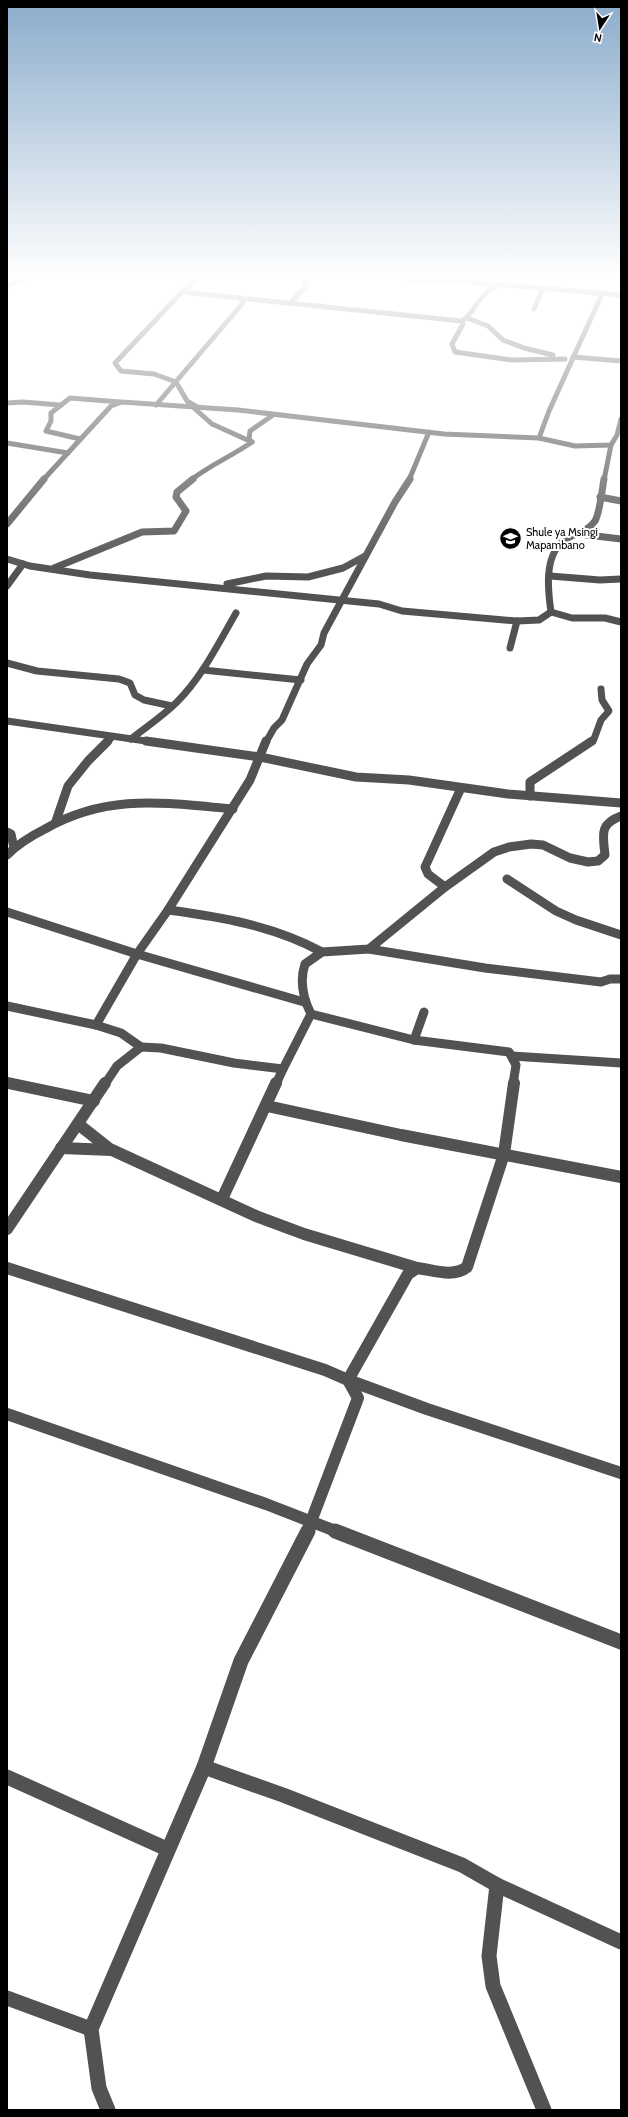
<svg xmlns="http://www.w3.org/2000/svg" width="628" height="2117" font-family="Cabin,sans-serif">
<style>
.lines{fill:none;stroke-linecap:round;stroke-linejoin:round}
.minor-far4{stroke:#525252;stroke-width:5}
.minor-far3{stroke:#525252;stroke-width:7}
.minor-far2{stroke:#525252;stroke-width:9}
.minor-far1{stroke:#525252;stroke-width:12}
.minor{stroke:#525252;stroke-width:15}
.labels{text-anchor:middle;dominant-baseline:central;stroke-width:4;stroke-linejoin:round;paint-order:stroke}
.far-poi-label{font-size:11px;fill:#000;stroke:#fff;text-anchor:start}
</style>
<rect width="100%" height="100%" fill="#fff"/>
<g class="lines">
<g class="minor-far4">
<polyline points="403,279 443,282"/>
<polyline points="437,279 621,295"/>
<polyline points="7,286 22,279"/>
<polyline points="602,294 549,411 539,438 575,446 611,445 617,435 621,419"/>
<path d="M240 298 462 321C478 309 477 295 498 285"/>
<polyline points="290,303 305,287 306,284 302,279"/>
<polyline points="534,309 543,288"/>
<polyline points="467,318 488,326 503,340 524,348 553,355"/>
<polyline points="462,321 463,324 452,344 455,352 512,360 565,359"/>
<polyline points="573,357 621,361"/>
<polyline points="7,403 23,402 60,405"/>
<polyline points="156,405 243,303 240,298 182,292"/>
<polyline points="197,407 187,401 176,382 154,374 121,371 115,363 182,292 198,279"/>
<polyline points="194,408 212,424 252,442"/>
<polyline points="80,439 46,431 51,421 51,413 70,398 120,402"/>
<polyline points="7,443 68,453"/>
<polyline points="43,480 111,406 122,402 238,410 444,434 539,438"/>
<path d="M191 480C210 465 232 456 252 442L249 439 250 431 273 415"/>
<polyline points="409,480 429,432"/>
<polyline points="604,480 611,445"/>
</g>
<g class="minor-far3">
<polyline points="600,497 621,501"/>
<polyline points="7,524 44,479"/>
<polyline points="579,534 621,539"/>
<path d="M7 559 30 566 90 575 379 604 402 611 517 621 539 620 551 612C548 591 544 558 562 542 573 532 585 535 595 521 600 512 602 490 604 479"/>
<polyline points="54,568 142,532 174,531 186,511 176,497 177,492 193,479"/>
<polyline points="550,576 600,580 621,579"/>
<polyline points="227,584 266,576 308,577 343,568 365,556"/>
<polyline points="7,586 23,564"/>
<polyline points="551,612 572,618 605,618 621,622"/>
<polyline points="510,648 517,621"/>
<polyline points="7,663 37,671 119,679 130,683 135,695 144,700 172,706"/>
<polyline points="203,670 301,680"/>
<polyline points="7,721 153,742"/>
<path d="M131 739C146 727 163 716 177 702 202 677 218 644 236 613"/>
<polyline points="107,742 112,737"/>
<polyline points="266,742 274,728 282,720 307,664 321,645 324,633 395,502 410,479"/>
<polyline points="590,742 594,739 601,720 609,711 602,700 601,689"/>
</g>
<g class="minor-far2">
<polyline points="146,741 260,757 356,777 409,780 508,794 621,803"/>
<polyline points="530,796 530,782 592,741"/>
<polyline points="56,821 68,786 88,761 108,741"/>
<polyline points="7,832 11,834 14,848"/>
<path d="M7 855C18 844 31 836 45 829 108 793 164 803 233 809"/>
<polyline points="507,879 556,911 576,920 621,935"/>
<polyline points="445,887 428,874 425,867 461,788"/>
<path d="M168 910C222 917 274 926 322 952"/>
<polyline points="7,912 137,954 304,1002"/>
<polyline points="369,949 485,968 601,982 610,979 621,979"/>
<polyline points="7,1006 96,1025 121,1033 141,1047"/>
<polyline points="311,1014 414,1040 509,1052 516,1065 513,1084"/>
<polyline points="96,1025 137,954 168,910 250,780 266,741"/>
<polyline points="414,1040 424,1012"/>
<polyline points="512,1056 621,1063"/>
<polyline points="7,1083 13,1084"/>
<path d="M105 1084 117 1066 141 1047 161 1048 234 1063 283 1069 311 1014C303 998 299 982 305 964L322 952 369 949 445 887 494 852 509 847 531 844 543 845 570 858 588 862 598 861 605 855C603 835 599 824 621 816"/>
<polyline points="276,1084 283,1069"/>
</g>
<g class="minor-far1">
<polyline points="8,1083 94,1101"/>
<path d="M514 1083 504 1154 467 1267C453 1278 433 1270 417 1268L408 1274 348 1380 427 1409 621 1473"/>
<polyline points="267,1106 401,1135 621,1177"/>
<polyline points="78,1124 111,1150"/>
<polyline points="61,1148 112,1150 256,1216 304,1234 417,1268"/>
<polyline points="222,1199 276,1083"/>
<polyline points="7,1229 105,1083"/>
<polyline points="7,1268 325,1370 348,1380 358,1398 307,1532"/>
<polyline points="7,1414 266,1504 338,1532"/>
</g>
<g class="minor">
<polyline points="335,1531 621,1642"/>
<polyline points="204,1767 283,1795 462,1865 497,1885 621,1942"/>
<polyline points="7,1777 167,1849"/>
<polyline points="497,1885 489,1956 493,1986 544,2110"/>
<polyline points="7,1998 91,2029"/>
<polyline points="108,2110 99,2088 91,2029 204,1767 241,1661 308,1531"/>
</g>
</g>
<linearGradient id="sky" x2="0" y2="1"><stop stop-color="#8baccb"/><stop offset="0.48" stop-color="#fff"/><stop offset="1" stop-color="#fff" stop-opacity="0"/></linearGradient>
<rect width="628" height="576" fill="url(#sky)"/>
<defs>
<symbol id="school-disc" viewBox="-11 -11 22 22"><circle r="9.5" fill="#000" stroke="#fff"/><path d="M0-5L7-2L0 1L-7-2ZM-4 1L0 2.5L4 1V4Q0 6-4 4Z" fill="#fff"/></symbol>
</defs>
<g fill-rule="evenodd">
<use href="#school-disc" x="498" y="526" width="25" height="25"/>
</g>
<g class="labels">
<g class="far-poi-label">
<text x="526" y="532">Shule ya Msingi<tspan x="526" dy="13">Mapambano</tspan></text>
</g>
</g>
<rect width="628" height="2117" fill="none" stroke="#000000" stroke-width="16"/>
<g transform="translate(600 28) rotate(192)" stroke="#ffffff" stroke-width="3" paint-order="stroke">
<path d="M0-3L7 15L0 10L-7 15Z" fill="#000000"/>
<text y="-6" font-size="11" font-weight="bold" text-anchor="middle" fill="#000000">N</text>
</g>
</svg>
